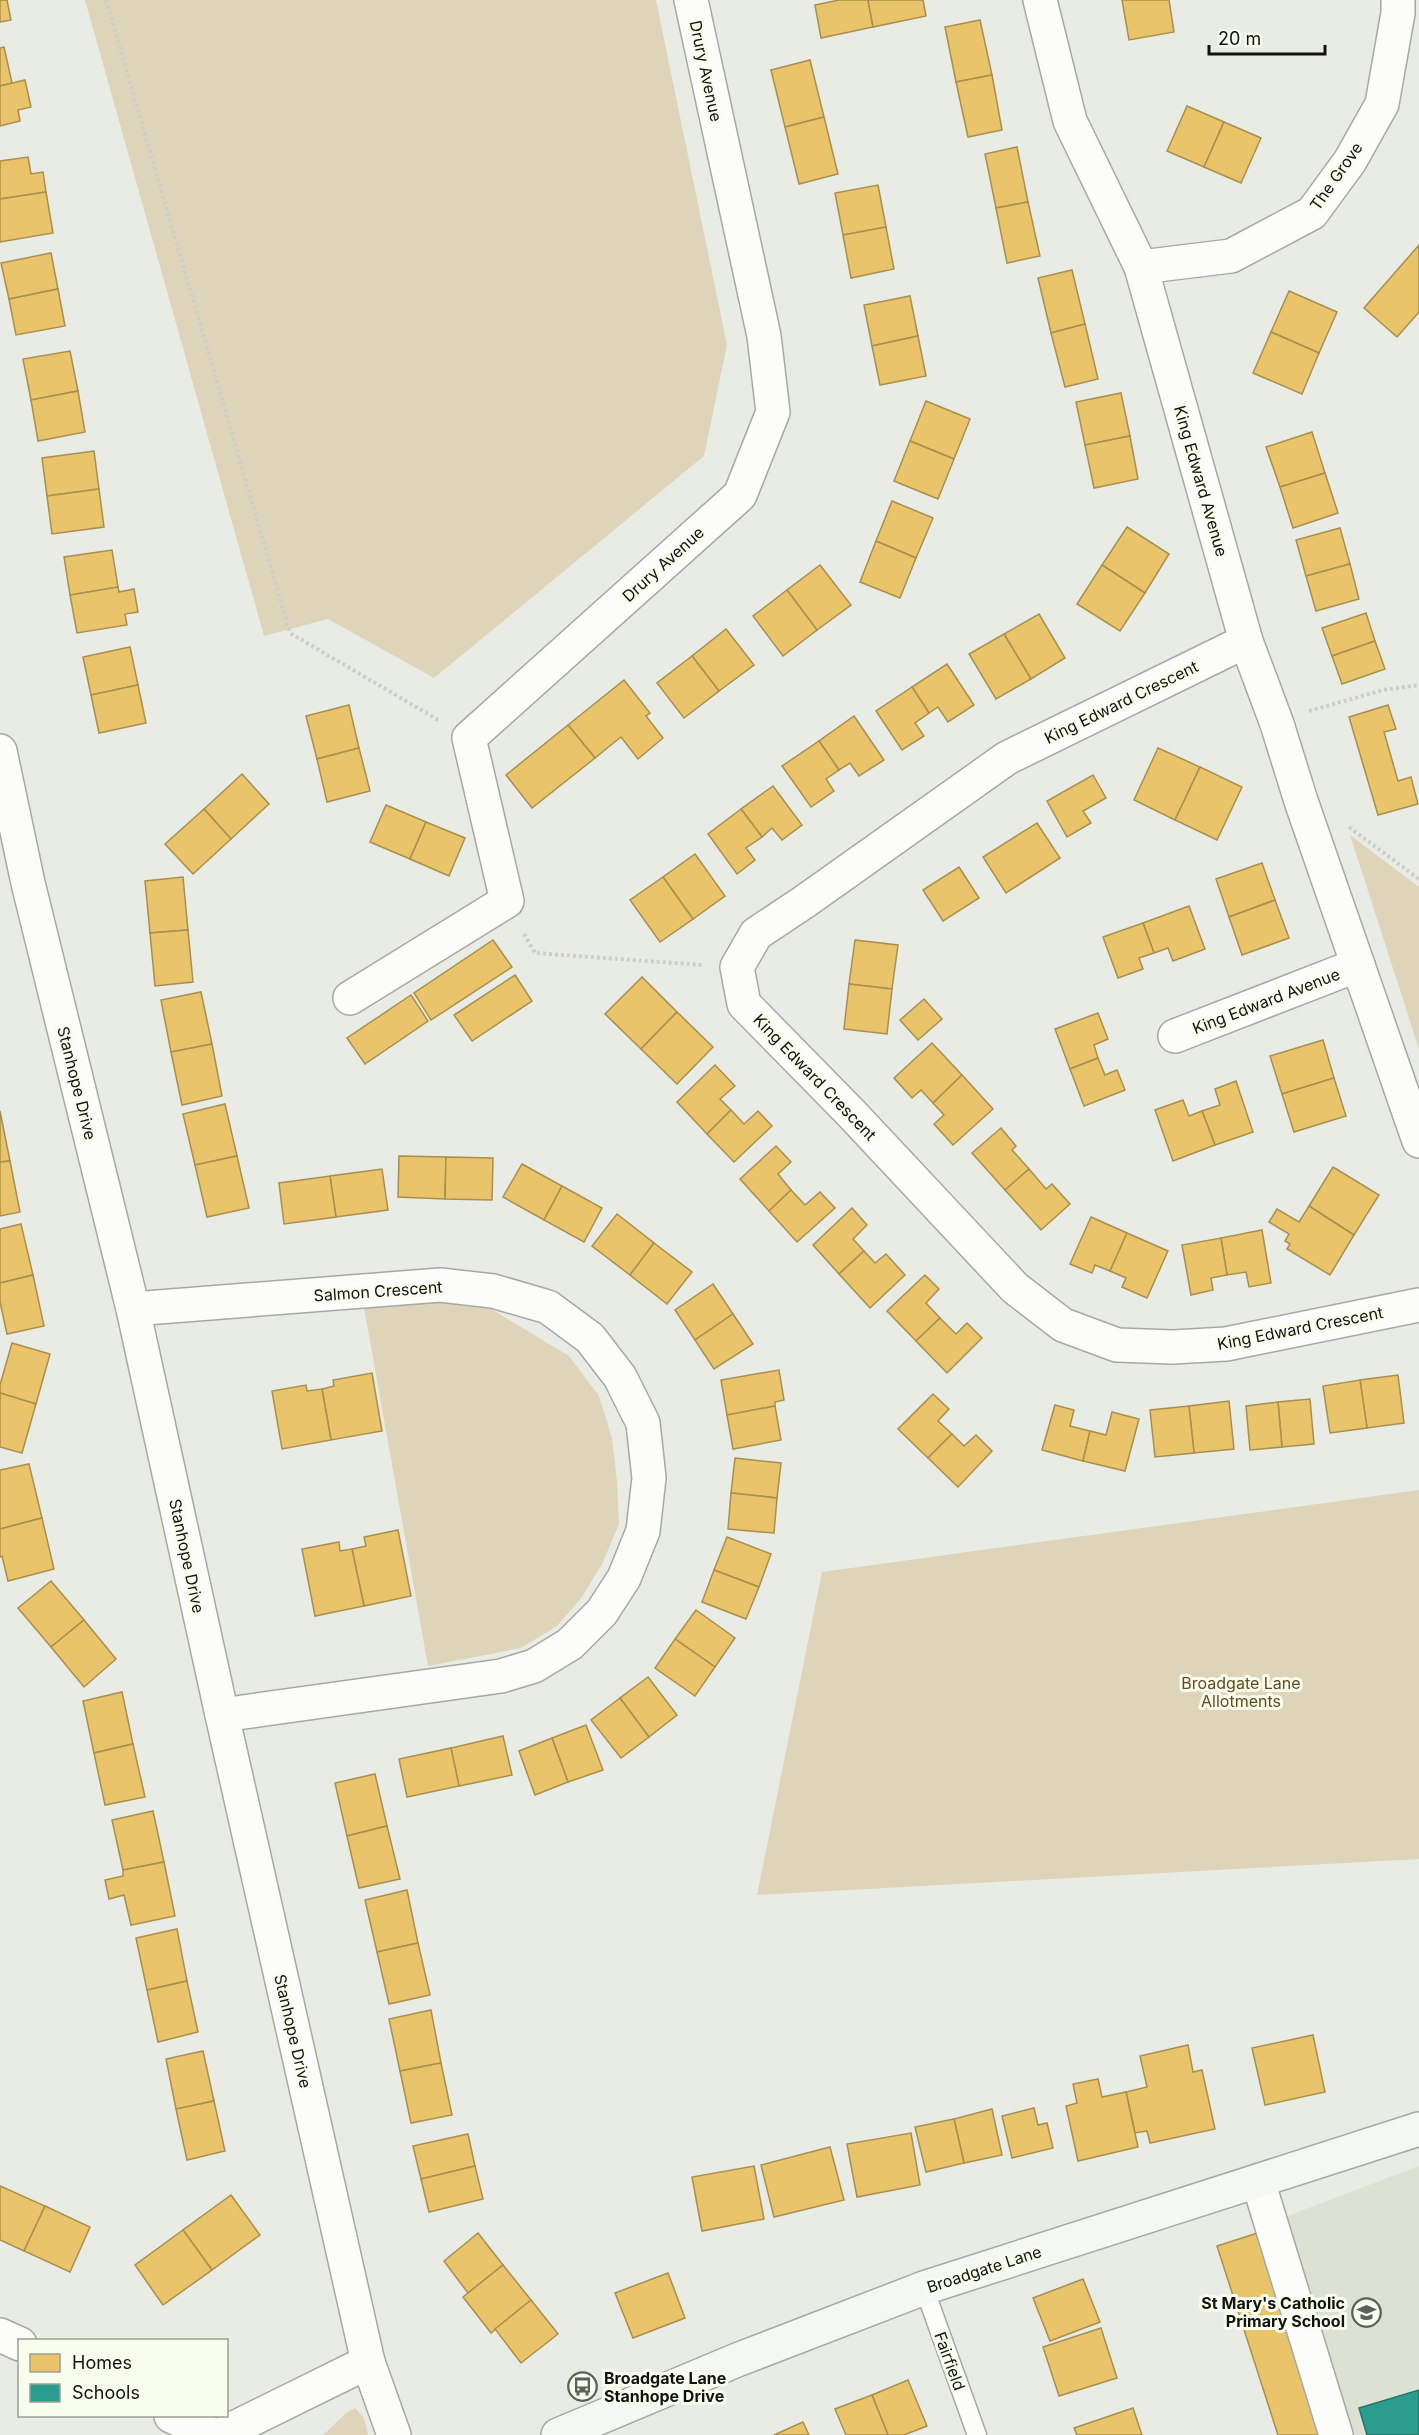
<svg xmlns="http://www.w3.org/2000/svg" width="1419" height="2435" font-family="Inter,sans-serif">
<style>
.built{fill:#dde1d3}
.green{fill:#ded4b9}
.homes{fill:#e9c46a;stroke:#a88f4e;stroke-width:1.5}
.schools{fill:#2a9d8f;stroke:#237468;stroke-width:1.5}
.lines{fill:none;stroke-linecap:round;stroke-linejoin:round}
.lane-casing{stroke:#a6a9a3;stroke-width:21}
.street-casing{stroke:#a6a9a3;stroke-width:36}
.secondary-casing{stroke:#a6a9a3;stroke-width:36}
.path{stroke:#cdcecb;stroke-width:4;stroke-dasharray:3 3;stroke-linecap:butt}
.lane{stroke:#fcfcfb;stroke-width:18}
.street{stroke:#fcfcfb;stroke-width:33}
.secondary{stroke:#f5f7f3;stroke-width:33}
.labels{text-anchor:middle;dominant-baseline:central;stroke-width:6;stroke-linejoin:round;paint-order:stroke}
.street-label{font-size:16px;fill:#12130e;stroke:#f8fdee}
.park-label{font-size:16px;fill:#604c1f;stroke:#f8fdee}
.poi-label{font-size:16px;font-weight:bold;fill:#12130e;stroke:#f8fdee;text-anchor:end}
</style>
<rect width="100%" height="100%" fill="#e9ece4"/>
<polygon class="built" points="1419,2166 1419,2435 1347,2435 1285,2217"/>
<g class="green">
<polygon points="85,0 656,0 727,345 704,456 434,678 328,619 264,636"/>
<polygon points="1350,835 1419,887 1419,1049"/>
<polygon points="363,1302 453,1302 491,1309 569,1356 599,1396 612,1438 617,1482 619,1524 602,1564 582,1597 557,1626 521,1648 428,1666"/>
<polygon points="1419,1490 1419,1859 757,1895 822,1572"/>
<path d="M355 2408 364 2418 368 2435H323C334 2426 342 2414 355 2408Z"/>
</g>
<g class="homes">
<polygon points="0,0 7,0 11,20 0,22"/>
<polygon points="839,0 868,0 873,27 821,38 815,5"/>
<polygon points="868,0 923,0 926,16 873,27"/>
<polygon points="1122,0 1169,0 1174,32 1129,40"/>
<polygon points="980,20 992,75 956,82 945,27"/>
<polygon points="4,47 12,83 0,86 0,48"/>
<polygon points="810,60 824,117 785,127 771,70"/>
<polygon points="992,75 1002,130 968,137 956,82"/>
<polygon points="25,80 31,107 18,110 20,121 0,126 0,86"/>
<polygon points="1187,106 1224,122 1204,167 1167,151"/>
<polygon points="824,117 838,174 799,184 785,127"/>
<polygon points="1224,122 1261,138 1241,183 1204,167"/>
<polygon points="1017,147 1028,202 996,208 985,154"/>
<polygon points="28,157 31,174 43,172 46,192 0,199 0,161"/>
<polygon points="878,185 886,227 843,235 835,193"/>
<polygon points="46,192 53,233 0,242 0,199"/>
<polygon points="1028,202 1040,256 1007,263 996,208"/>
<polygon points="886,227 894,269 851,278 843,235"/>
<polygon points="1419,245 1419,312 1397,337 1364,308"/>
<polygon points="51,253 58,289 9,299 1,263"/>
<polygon points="1072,270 1085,324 1051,333 1038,278"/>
<polygon points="58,289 65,326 16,335 9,299"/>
<polygon points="1289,291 1337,312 1319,353 1271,332"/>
<polygon points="910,296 918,336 872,346 864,305"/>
<polygon points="1085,324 1098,379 1065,387 1051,333"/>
<polygon points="1271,332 1319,353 1302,394 1253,373"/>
<polygon points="918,336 926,376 880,385 872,346"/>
<polygon points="70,351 78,391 31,400 23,359"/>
<polygon points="78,391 85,432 38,441 31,400"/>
<polygon points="1121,393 1130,436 1085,445 1076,402"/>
<polygon points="926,401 970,419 954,459 910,441"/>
<polygon points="1312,432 1325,473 1280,487 1266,447"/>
<polygon points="1130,436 1138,479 1094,488 1085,445"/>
<polygon points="910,441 954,459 938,499 894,481"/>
<polygon points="94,451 99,489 47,496 42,458"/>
<polygon points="1325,473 1338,513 1293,528 1280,487"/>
<polygon points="99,489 104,527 52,534 47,496"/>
<polygon points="892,501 933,518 916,558 876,541"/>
<polygon points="1127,527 1169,554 1145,593 1102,565"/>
<polygon points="1340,528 1350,564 1306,576 1296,540"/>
<polygon points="876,541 916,558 900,598 860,582"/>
<polygon points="112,550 118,587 70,595 64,557"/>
<polygon points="1350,564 1359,599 1316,611 1306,576"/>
<polygon points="820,565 851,605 817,630 787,590"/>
<polygon points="1102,565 1145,593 1120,631 1077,604"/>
<polygon points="118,587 119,592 134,589 138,612 125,614 127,625 77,633 70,595"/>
<polygon points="787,590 817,630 783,656 753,616"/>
<polygon points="1366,613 1375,641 1332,656 1322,628"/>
<polygon points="1039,614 1065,658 1031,679 1004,634"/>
<polygon points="726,629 754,665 719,691 692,656"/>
<polygon points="1004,634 1031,679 996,699 969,654"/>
<polygon points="1375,641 1385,669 1342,684 1332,656"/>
<polygon points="130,647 138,685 91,695 83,657"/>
<polygon points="692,656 719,691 684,718 657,683"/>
<polygon points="947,664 974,705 948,722 938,707 929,713 912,687"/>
<polygon points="624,680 650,713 646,716 663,738 638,759 621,737 595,758 568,725"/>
<polygon points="138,685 146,723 99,733 91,695"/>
<polygon points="912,687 929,713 915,723 924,736 902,750 876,711"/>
<polygon points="349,705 359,748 317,759 306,716"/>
<polygon points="1388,705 1396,729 1384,732 1398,781 1411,777 1418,804 1378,815 1349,717"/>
<polygon points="854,716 884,760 859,776 850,763 839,770 819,741"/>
<polygon points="568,725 595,758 532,808 506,775"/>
<polygon points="819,741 839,770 826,779 834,791 811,807 782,766"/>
<polygon points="359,748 370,791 327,802 317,759"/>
<polygon points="1158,748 1200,767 1175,820 1134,800"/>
<polygon points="1200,767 1242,787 1217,840 1175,820"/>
<polygon points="242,774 269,804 231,839 204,809"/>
<polygon points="1093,775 1106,798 1083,811 1091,823 1067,837 1047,801"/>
<polygon points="773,786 802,825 782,840 772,828 762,837 741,809"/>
<polygon points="386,805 426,822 410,859 370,842"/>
<polygon points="204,809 231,839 193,874 165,844"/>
<polygon points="741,809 762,837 746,848 755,860 737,874 708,834"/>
<polygon points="426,822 465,838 449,876 410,859"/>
<polygon points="1037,823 1060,858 1006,893 983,857"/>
<polygon points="695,854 725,896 693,919 663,877"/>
<polygon points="1262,863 1275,900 1229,917 1216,879"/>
<polygon points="959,867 979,898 943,921 923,890"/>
<polygon points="183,877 188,930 150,933 145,881"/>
<polygon points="663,877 693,919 660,942 630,900"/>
<polygon points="1275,900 1289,938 1242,955 1229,917"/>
<polygon points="1189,906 1205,949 1173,961 1168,948 1154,953 1143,923"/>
<polygon points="1143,923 1154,953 1139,958 1143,969 1118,978 1103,937"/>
<polygon points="188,930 193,982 155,986 150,933"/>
<polygon points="493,940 512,967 431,1020 414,993"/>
<polygon points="855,940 898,945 892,989 849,984"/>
<polygon points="515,975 532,1001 472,1041 454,1015"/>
<polygon points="642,977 677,1012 641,1049 605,1014"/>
<polygon points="849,984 892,989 887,1034 844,1029"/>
<polygon points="201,992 212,1044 171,1052 161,1000"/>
<polygon points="411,995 428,1021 365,1064 347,1038"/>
<polygon points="924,999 942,1019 918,1040 900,1020"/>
<polygon points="677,1012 713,1047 677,1084 641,1049"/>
<polygon points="1098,1013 1108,1039 1094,1045 1098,1058 1070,1069 1055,1029"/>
<polygon points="1323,1040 1334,1078 1282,1094 1270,1056"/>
<polygon points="932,1043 962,1075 933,1103 921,1090 912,1098 894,1078"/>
<polygon points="212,1044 222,1096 182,1105 171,1052"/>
<polygon points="1098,1058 1105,1075 1117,1070 1125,1090 1084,1106 1070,1069"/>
<polygon points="715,1065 735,1086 720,1099 731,1110 707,1134 677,1102"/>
<polygon points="962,1075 993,1109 953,1145 934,1124 944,1115 933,1103"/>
<polygon points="1334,1078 1346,1116 1294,1132 1282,1094"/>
<polygon points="1236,1081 1253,1132 1215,1145 1202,1111 1220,1105 1215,1089"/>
<polygon points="1183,1100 1189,1116 1202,1111 1215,1145 1173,1161 1155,1110"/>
<polygon points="225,1104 237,1156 195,1165 183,1114"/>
<polygon points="731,1110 744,1124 758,1111 772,1126 734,1162 707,1134"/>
<polygon points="0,1111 10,1161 0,1162"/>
<polygon points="1001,1128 1016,1146 1012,1150 1029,1169 1005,1190 972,1153"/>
<polygon points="776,1146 791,1162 778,1174 791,1190 769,1211 740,1179"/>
<polygon points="237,1156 249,1208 207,1217 195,1165"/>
<polygon points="399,1156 446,1157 445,1199 398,1197"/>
<polygon points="446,1157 493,1158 492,1200 445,1199"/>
<polygon points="10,1161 20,1212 0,1216 0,1162"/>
<polygon points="522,1164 562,1186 544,1220 503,1197"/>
<polygon points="1333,1167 1379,1195 1354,1235 1309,1206"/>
<polygon points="382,1169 388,1210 336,1217 330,1176"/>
<polygon points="1029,1169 1046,1189 1052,1184 1070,1204 1041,1230 1005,1190"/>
<polygon points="330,1176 336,1217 284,1224 279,1183"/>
<polygon points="562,1186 602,1208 584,1242 544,1220"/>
<polygon points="791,1190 805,1205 820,1192 835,1208 797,1242 769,1211"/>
<polygon points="1309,1206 1354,1235 1330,1275 1287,1249 1290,1244 1285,1241 1289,1234 1269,1222 1277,1209 1299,1222"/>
<polygon points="852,1208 867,1225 853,1239 864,1251 839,1274 813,1245"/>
<polygon points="617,1214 654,1243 630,1275 592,1246"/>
<polygon points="1091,1217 1127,1233 1110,1271 1095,1265 1092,1273 1070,1264"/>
<polygon points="21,1224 33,1275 0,1283 0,1229"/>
<polygon points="1262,1230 1271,1283 1249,1287 1246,1272 1227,1275 1221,1238"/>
<polygon points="1127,1233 1168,1251 1147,1298 1122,1287 1126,1278 1110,1271"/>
<polygon points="1221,1238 1227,1275 1211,1278 1213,1290 1191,1295 1182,1245"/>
<polygon points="654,1243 692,1272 667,1304 630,1275"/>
<polygon points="864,1251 875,1263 886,1254 905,1275 870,1308 839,1274"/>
<polygon points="33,1275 44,1326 7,1334 0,1302 0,1283"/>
<polygon points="925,1275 939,1289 926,1303 940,1318 916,1341 887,1311"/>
<polygon points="713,1284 733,1314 695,1340 675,1310"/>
<polygon points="733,1314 753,1344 714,1369 695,1340"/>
<polygon points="940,1318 956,1334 967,1323 982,1338 947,1373 916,1341"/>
<polygon points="12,1343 50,1354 36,1404 0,1393 0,1385"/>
<polygon points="779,1370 784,1400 775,1402 775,1406 727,1415 721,1380"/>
<polygon points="372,1373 382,1431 331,1440 322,1389 334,1386 333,1380"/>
<polygon points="1398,1375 1404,1423 1367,1428 1360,1380"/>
<polygon points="1360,1380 1367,1428 1330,1433 1323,1386"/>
<polygon points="306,1385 307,1391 322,1389 331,1440 282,1449 272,1391"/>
<polygon points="0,1393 36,1404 22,1453 0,1447"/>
<polygon points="933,1394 949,1409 938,1421 952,1434 928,1458 898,1429"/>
<polygon points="1310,1399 1314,1444 1282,1447 1278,1402"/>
<polygon points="1229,1401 1234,1449 1194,1453 1189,1406"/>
<polygon points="1278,1402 1282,1447 1250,1450 1246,1406"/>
<polygon points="1055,1405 1074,1410 1070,1426 1090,1431 1083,1461 1042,1450"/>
<polygon points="775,1406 781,1440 733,1449 727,1415"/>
<polygon points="1189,1406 1194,1453 1155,1457 1150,1410"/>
<polygon points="1112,1412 1139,1419 1125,1471 1083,1461 1090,1431 1106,1435"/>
<polygon points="952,1434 964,1446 976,1435 992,1451 958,1487 928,1458"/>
<polygon points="735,1458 781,1463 777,1498 731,1493"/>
<polygon points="29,1464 42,1518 0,1529 0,1470"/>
<polygon points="731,1493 777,1498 774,1533 728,1529"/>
<polygon points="42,1518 54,1569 8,1581 2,1556 0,1557 0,1529"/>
<polygon points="398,1530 411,1596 364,1606 352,1549 366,1546 364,1537"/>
<polygon points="727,1537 771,1554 759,1587 714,1570"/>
<polygon points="339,1542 340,1551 352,1549 364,1606 315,1616 302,1549"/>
<polygon points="714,1570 759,1587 746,1619 702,1602"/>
<polygon points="51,1581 84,1620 51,1647 18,1608"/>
<polygon points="696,1610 735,1638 715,1667 675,1639"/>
<polygon points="84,1620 116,1659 84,1687 51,1647"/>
<polygon points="675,1639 715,1667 695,1696 655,1668"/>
<polygon points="648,1677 677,1715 649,1737 620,1698"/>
<polygon points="122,1692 133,1744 94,1753 83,1701"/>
<polygon points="620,1698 649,1737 621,1758 591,1720"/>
<polygon points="586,1725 603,1770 568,1782 552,1738"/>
<polygon points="503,1736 512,1775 459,1786 451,1748"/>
<polygon points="552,1738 568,1782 535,1795 519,1751"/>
<polygon points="133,1744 145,1797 105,1805 94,1753"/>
<polygon points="451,1748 459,1786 407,1797 399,1759"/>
<polygon points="375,1774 387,1826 347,1836 335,1783"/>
<polygon points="153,1811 164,1862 123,1870 112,1820"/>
<polygon points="387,1826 400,1879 359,1888 347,1836"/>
<polygon points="164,1862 175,1916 131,1925 124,1895 109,1899 105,1880 123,1876 123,1870"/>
<polygon points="407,1890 418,1943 377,1952 365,1900"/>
<polygon points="177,1929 187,1981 147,1990 136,1938"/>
<polygon points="418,1943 430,1995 389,2004 377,1952"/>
<polygon points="187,1981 198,2032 158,2042 147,1990"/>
<polygon points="431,2010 441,2063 400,2071 389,2019"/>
<polygon points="1313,2035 1325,2092 1265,2105 1252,2048"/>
<polygon points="1188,2045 1193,2072 1202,2070 1215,2129 1150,2143 1147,2131 1135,2133 1126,2092 1147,2087 1140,2056"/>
<polygon points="203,2051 214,2101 176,2109 166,2059"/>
<polygon points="441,2063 452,2115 411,2123 400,2071"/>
<polygon points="1098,2079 1102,2097 1126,2092 1138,2147 1078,2161 1066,2106 1077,2103 1073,2084"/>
<polygon points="214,2101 225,2151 187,2160 176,2109"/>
<polygon points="1034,2108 1038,2125 1047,2123 1053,2148 1012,2158 1002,2116"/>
<polygon points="992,2109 1002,2155 964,2163 954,2119"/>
<polygon points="954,2119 964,2163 926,2172 915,2127"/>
<polygon points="911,2133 920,2185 857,2197 847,2144"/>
<polygon points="468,2134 475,2166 421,2179 413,2146"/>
<polygon points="830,2147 844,2200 774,2217 761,2165"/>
<polygon points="475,2166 483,2199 429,2212 421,2179"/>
<polygon points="754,2166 764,2219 702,2231 692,2177"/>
<polygon points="0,2186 45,2206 24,2251 0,2240"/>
<polygon points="231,2195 260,2235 212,2270 183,2230"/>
<polygon points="45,2206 90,2227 70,2272 24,2251"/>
<polygon points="183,2230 212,2270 163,2305 135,2265"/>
<polygon points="1267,2230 1332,2435 1278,2435 1217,2246"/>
<polygon points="478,2233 503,2265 468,2293 444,2261"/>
<polygon points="503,2265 531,2300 491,2333 463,2297"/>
<polygon points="668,2273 685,2318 633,2338 615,2293"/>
<polygon points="1083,2279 1100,2322 1050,2341 1033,2298"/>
<polygon points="531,2300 558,2334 521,2363 495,2329"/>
<polygon points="1101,2328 1117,2378 1059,2396 1043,2347"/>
<polygon points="908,2380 927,2426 904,2435 888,2435 872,2395"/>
<polygon points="872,2395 888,2435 846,2435 835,2409"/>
<polygon points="1133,2408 1142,2435 1077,2435 1074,2428"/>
<polygon points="803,2422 809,2435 774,2435"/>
</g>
<polygon class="schools" points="1419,2390 1419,2435 1367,2435 1359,2408"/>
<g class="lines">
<defs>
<polyline id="lane" points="924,2288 977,2435"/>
<g id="street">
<polyline points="1040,0 1070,121 1141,267 1246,641 1277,724 1301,801 1419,1141"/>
<polyline points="1141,267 1231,256 1312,213 1350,161 1382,104 1398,13 1398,0"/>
<polyline points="1246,641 1007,758 804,902 756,934 737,967 744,1004 851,1113 1015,1288 1063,1325 1117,1345 1173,1347 1226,1344 1419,1305"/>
<polyline points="0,751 28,883 133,1309 222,1715 368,2362 394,2435"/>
<polyline points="350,998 507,901 469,738 740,495 773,412 764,336 691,0"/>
<polyline points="1175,1036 1358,965"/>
<polyline points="133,1309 440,1285 493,1291 548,1307 590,1338 620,1377 643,1423 649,1478 643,1531 624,1578 602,1612 570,1644 534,1666 501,1676 222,1715"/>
<polyline points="1258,2181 1336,2435"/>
<polyline points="0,2335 20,2344"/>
<polyline points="171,2416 213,2435"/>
<polyline points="220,2435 368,2362"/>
</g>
<polyline id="secondary" points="558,2435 737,2360 924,2288 1419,2129"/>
</defs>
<use href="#lane" class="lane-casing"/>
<use href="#street" class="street-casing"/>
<use href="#secondary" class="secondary-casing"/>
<g class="path">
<polyline points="106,0 290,633 440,721"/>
<polyline points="1309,711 1383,690 1419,685"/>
<polyline points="1349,827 1419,879"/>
<polyline points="524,934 535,953 703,965"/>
</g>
<use href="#lane" class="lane"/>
<use href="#street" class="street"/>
<use href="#secondary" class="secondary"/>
</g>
<defs>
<symbol id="school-ring" viewBox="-11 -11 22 22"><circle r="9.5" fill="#f8fdee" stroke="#5d5f59" stroke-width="1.5"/><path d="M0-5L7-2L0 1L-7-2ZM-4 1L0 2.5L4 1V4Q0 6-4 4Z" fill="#5d5f59"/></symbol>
<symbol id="bus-ring" viewBox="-11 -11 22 22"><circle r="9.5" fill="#f8fdee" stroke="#5d5f59" stroke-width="1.5"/><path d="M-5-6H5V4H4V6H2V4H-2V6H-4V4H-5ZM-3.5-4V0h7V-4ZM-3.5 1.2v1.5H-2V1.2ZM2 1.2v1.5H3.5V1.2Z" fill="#5d5f59"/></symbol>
</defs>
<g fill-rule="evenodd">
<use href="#school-ring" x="1350" y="2296" width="33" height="33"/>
<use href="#bus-ring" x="566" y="2370" width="33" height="33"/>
</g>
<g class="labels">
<g class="street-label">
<text transform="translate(706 71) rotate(78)">Drury Avenue</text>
<text transform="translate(1336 176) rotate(-55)">The Grove</text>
<text transform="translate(1201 481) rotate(74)">King Edward Avenue</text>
<text transform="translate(663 564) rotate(-42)">Drury Avenue</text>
<text transform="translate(1121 702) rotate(-26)">King Edward Crescent</text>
<text transform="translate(1266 1001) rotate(-21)">King Edward Avenue</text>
<text transform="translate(815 1077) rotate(46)">King Edward Crescent</text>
<text transform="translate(77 1083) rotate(76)">Stanhope Drive</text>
<text transform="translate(378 1291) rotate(-4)">Salmon Crescent</text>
<text transform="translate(1300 1328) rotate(-11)">King Edward Crescent</text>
<text transform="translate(187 1556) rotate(78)">Stanhope Drive</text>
<text transform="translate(293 2031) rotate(77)">Stanhope Drive</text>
<text transform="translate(984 2269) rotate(-18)">Broadgate Lane</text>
<text transform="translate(950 2361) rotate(70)">Fairfield</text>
</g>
<g class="park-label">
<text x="1241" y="1683">Broadgate Lane<tspan x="1241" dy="18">Allotments</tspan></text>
</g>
<g class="poi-label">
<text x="1345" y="2303">St Mary's Catholic<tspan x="1345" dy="18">Primary School</tspan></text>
<text x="604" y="2378" text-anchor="start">Broadgate Lane<tspan x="604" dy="18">Stanhope Drive</tspan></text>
</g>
</g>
<rect x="18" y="2339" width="210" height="78" fill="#f8fdee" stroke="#9c9f94" stroke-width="1.5"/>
<rect x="30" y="2354" width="30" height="18" fill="#e9c46a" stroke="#9c9f94" stroke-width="1.5"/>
<text x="72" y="2369" font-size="18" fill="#12130e">Homes</text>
<rect x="30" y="2384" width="30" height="18" fill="#2a9d8f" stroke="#9c9f94" stroke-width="1.5"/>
<text x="72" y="2399" font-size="18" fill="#12130e">Schools</text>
<path d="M1209 45v9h116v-9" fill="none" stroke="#12130e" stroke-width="3"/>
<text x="1218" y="45" font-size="18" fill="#12130e" stroke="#f8fdee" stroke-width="4.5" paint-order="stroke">20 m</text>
</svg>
